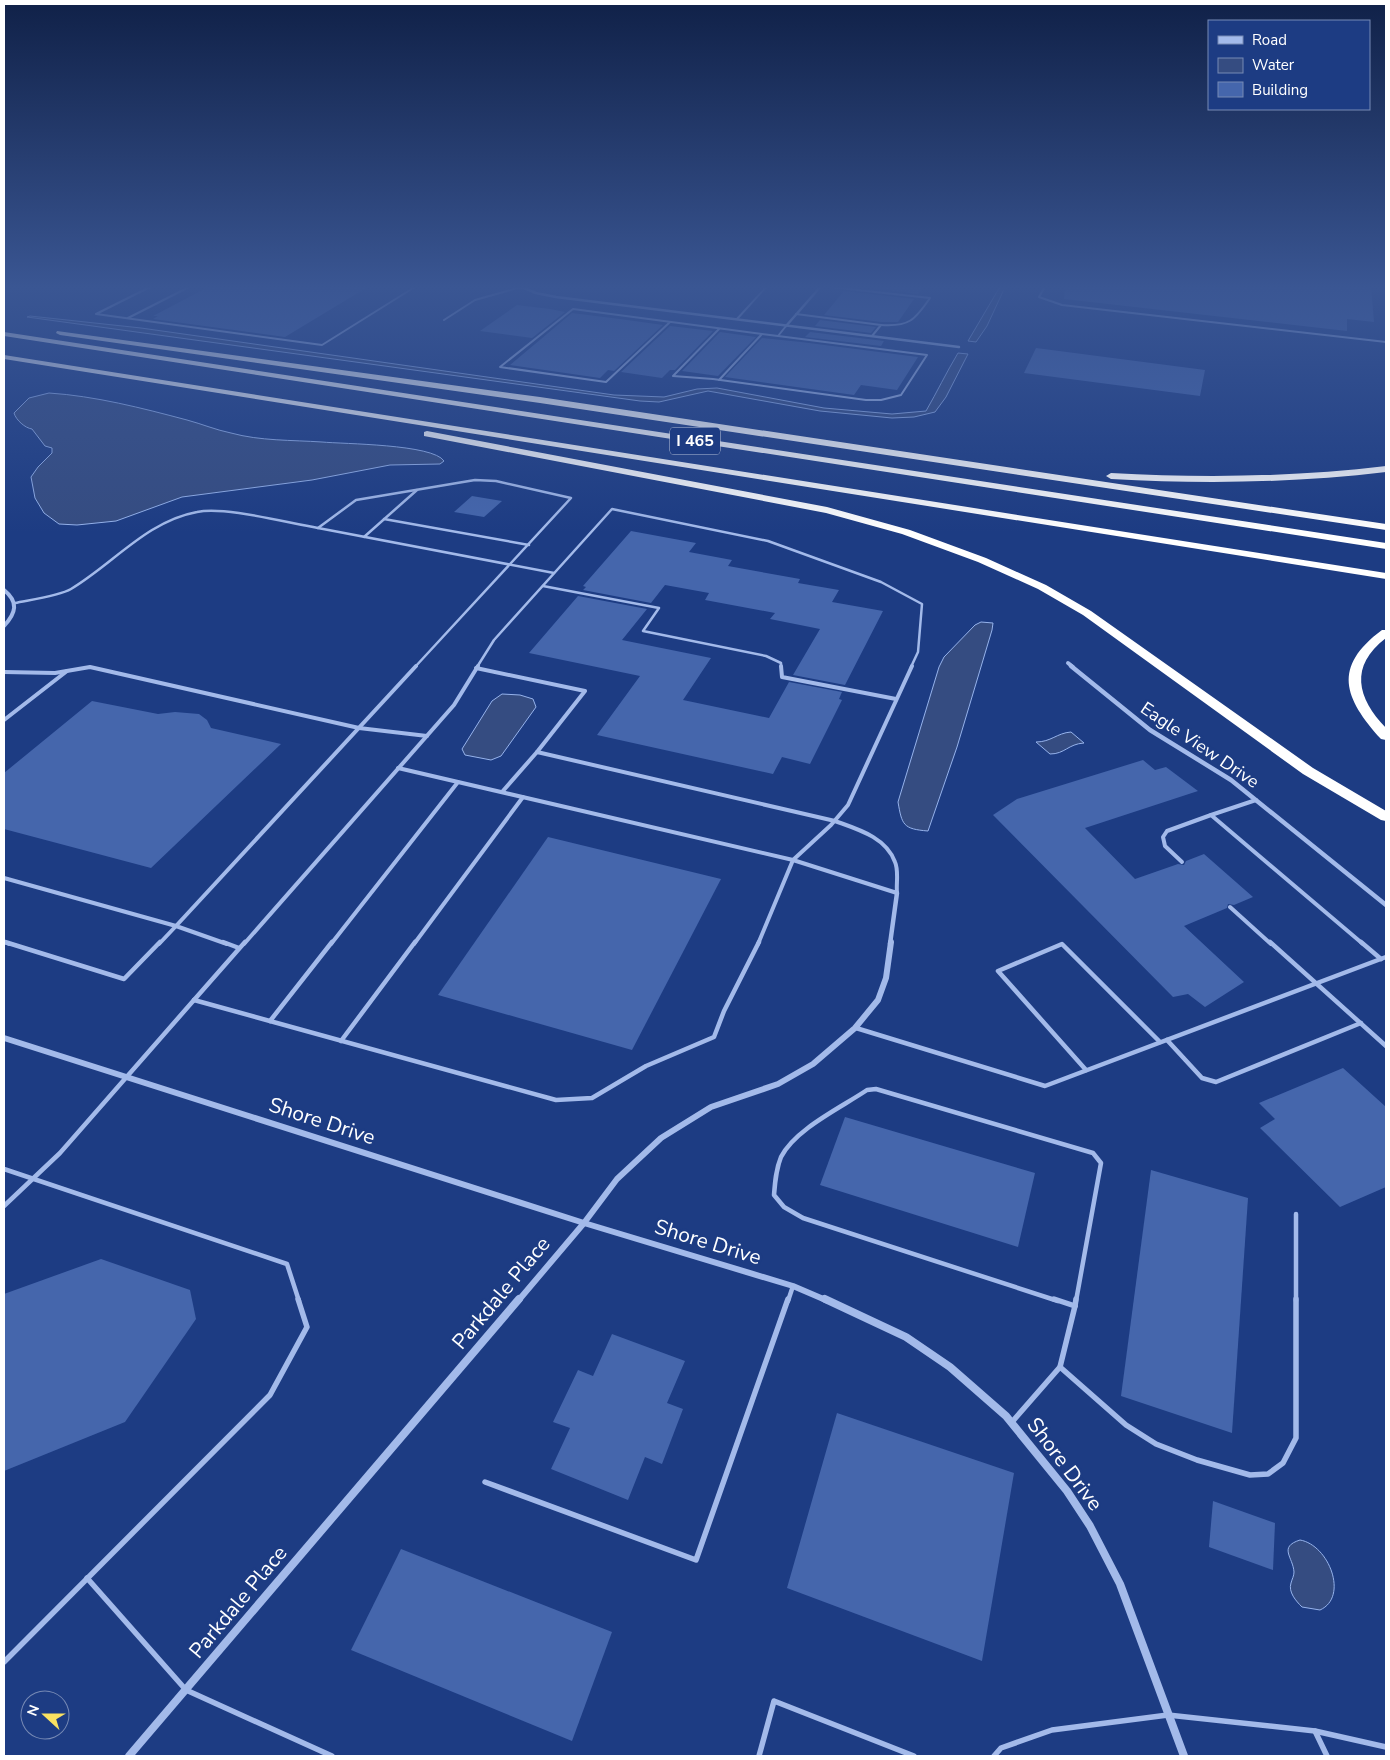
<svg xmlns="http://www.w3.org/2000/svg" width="1390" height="1760" font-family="'Nunito Sans',sans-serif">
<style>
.water{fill:#354c81;stroke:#96b3ec}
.building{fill:#4566ac}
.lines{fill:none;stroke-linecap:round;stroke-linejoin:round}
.service-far4{stroke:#a3baea;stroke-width:2}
.service-far3{stroke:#a3baea;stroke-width:2.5}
.service-far2{stroke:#a3baea;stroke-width:4}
.service-far1{stroke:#a3baea;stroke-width:4.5}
.service{stroke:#a3baea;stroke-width:5.5}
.minor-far4{stroke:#a3baea;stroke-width:2.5}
.minor-far3{stroke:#a3baea;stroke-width:4}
.minor-far2{stroke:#a3baea;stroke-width:4.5}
.minor-far1{stroke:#a3baea;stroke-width:6}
.minor{stroke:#a3baea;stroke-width:8}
.motorway{fill:#fff;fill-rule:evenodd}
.labels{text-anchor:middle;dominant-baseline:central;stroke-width:5;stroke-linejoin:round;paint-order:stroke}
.shield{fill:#1d3c83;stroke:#bbc4da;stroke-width:1}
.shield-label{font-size:16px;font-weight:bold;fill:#fff}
.street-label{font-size:18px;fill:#fff;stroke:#1d3c83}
.near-street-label{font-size:21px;fill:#fff;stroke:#1d3c83}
</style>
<rect width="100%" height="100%" fill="#1d3c83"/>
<g class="water">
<polygon points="1001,285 1006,285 987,326 976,342 968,341"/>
<path d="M30 316 141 328 614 395 664 397 697 389 717 388 824 408 892 414 926 411C937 392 946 373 958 353L968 354 946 397 935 412 914 417 892 418 820 411 708 391 659 402 640 401 27 317Z"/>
<path d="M49 393C95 396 142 408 187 420 202 424 216 430 231 433 260 441 292 440 322 442 343 444 433 444 444 461L440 464 390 465 312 480 182 497 116 521 77 525 59 524 44 513 35 498 31 477 38 467 52 453V448L45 446 32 429C25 428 16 420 14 413L29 398Z"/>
<path d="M981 622 993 623 992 630 957 747 928 831C903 829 902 825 898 802L939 667 944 657 975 625Z"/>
<polygon points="502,694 520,695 533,699 536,707 501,756 491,760 465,755 462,749 492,701"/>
<path d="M1071 732 1084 743C1068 744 1065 754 1050 754L1036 742C1051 742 1057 733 1071 732Z"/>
<path d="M1300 1540C1329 1545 1349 1597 1320 1610L1302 1607C1296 1601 1288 1592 1291 1583 1292 1579 1294 1576 1294 1572 1293 1557 1278 1547 1300 1540Z"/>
</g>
<g class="building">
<polygon points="212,285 371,285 285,337 153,319 158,316 153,316"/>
<polygon points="849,285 925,285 918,294"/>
<polygon points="1065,285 1371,286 1374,322 1347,319 1347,331 1064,299"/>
<polygon points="844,291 914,299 898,322 881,322 824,315"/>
<polygon points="517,305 550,309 565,312 532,338 480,331"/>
<polygon points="572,313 620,319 663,325 614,371 608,370 600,378 510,365"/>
<polygon points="820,320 876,327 871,333 815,326"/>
<polygon points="670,326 713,331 675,370 670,370 662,378 621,372"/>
<polygon points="720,332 756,337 718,376 682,371"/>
<polygon points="810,332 884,341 881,346 805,337"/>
<polygon points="762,338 801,342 918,357 897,390 861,385 854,395 725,377"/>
<polygon points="1036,348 1205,370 1200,396 1024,373"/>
<polygon points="472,496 502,501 484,517 454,512"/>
<polygon points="631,531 696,543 689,552 732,560 728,566 800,579 798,583 839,590 832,602 883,611 845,685 793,675 820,629 770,619 775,613 705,600 709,593 665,585 651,603 583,590 586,587 583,586"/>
<polygon points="578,596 647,609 622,640 711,658 683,700 769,718 789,682 842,692 839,699 842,700 810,764 782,757 773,774 597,735 640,676 529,653"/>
<polygon points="92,701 158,714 175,712 199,714 207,720 211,728 281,744 151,868 4,829 4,773"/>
<polygon points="1143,760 1155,770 1166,767 1198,791 1085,828 1135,879 1178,864 1184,865 1186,861 1204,854 1253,897 1234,905 1228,904 1227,908 1184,926 1244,982 1205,1007 1188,994 1173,997 993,815 1017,799"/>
<polygon points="548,837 721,879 632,1050 438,995"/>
<polygon points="1343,1068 1386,1107 1386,1187 1340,1207 1260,1128 1275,1119 1259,1103"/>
<polygon points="845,1117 1035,1173 1018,1247 820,1185"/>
<polygon points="1151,1170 1248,1198 1232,1433 1121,1396"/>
<polygon points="101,1259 190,1290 196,1319 125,1422 4,1471 4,1294"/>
<polygon points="612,1334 685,1361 667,1403 683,1409 662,1464 645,1457 628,1500 551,1469 570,1428 553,1422 578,1370 593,1376"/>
<polygon points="837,1413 1014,1473 982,1661 787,1588"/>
<polygon points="1213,1501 1275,1523 1273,1570 1209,1547"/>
<polygon points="401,1549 612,1632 572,1741 351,1650"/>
</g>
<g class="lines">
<g class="service-far4">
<polyline points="154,285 96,314 322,345 418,285"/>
<polyline points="1046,285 1039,297 1062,305 1386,342"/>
<path d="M821 286 930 298C915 320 909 327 881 325"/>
<polyline points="796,314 881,325 872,336"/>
<polyline points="128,318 193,285"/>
<polyline points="737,319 768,285"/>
<polyline points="444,320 475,300 521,287"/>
<polyline points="670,322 606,382 500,367 573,309 778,336 786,326"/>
<polyline points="719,329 673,376 713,379 866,400 881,400 901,395 927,355 778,336"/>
<polyline points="719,380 762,334"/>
</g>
<g class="service-far3">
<polyline points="384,519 529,545"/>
<polyline points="318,528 554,573"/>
<polyline points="364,537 417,490"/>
<polyline points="543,586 659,608 643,631 766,656 781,663 781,667"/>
<path d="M15 603C29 600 59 596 71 589 113 564 147 521 197 512 225 506 287 523 318 528L356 500 475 480 496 481 571 498 415 667"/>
<polyline points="477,667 494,640 612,509 768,541 881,582 922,604 918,652 911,667"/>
</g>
<g class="service-far2">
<polyline points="781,666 782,677 896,699"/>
<polyline points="476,668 585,691 537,752"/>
<polyline points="4,672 55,673 90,667 359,728 427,736"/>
<polyline points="4,720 67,671"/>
<path d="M398 768 793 860 897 893C896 883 899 871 895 862 886 837 857 829 835 821L537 752 502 792"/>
<polyline points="1256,800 1211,815 1363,944"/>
<polyline points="1182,862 1165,846 1163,837 1167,831 1211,815"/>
<polyline points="4,878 176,926 159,944"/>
<polyline points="1230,907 1271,944"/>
<polyline points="4,942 9,944"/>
<polyline points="227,944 176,926 416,666"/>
<polyline points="244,944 454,705 478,666"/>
<polyline points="331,944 458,782"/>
<polyline points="414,944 523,797"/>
<polyline points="758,944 793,860 831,825 848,805 912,666"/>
</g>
<g class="service-far1">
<polyline points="5,942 124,979 160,942"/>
<polyline points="223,942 239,948"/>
<polyline points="1270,942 1386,1046"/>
<polyline points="1361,942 1381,959"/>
<polyline points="194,1000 556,1100 592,1098 646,1066 714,1037 724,1011 759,942"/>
<polyline points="194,1000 245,942"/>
<polyline points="270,1021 332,942"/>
<polyline points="856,1028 1045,1086 1386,957"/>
<polyline points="1167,1040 1202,1078 1216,1082 1361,1023"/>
<polyline points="341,1041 415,942"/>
<polyline points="1086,1070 998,971 1062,944 1160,1042"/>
<polyline points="4,1169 287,1264 299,1301"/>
<polyline points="4,1206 60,1153 194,1000"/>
<polyline points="1296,1214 1296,1301"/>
<polyline points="788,1301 793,1286"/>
<path d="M1058 1301 803 1218 784 1207 774 1195C775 1182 776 1169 781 1157 795 1129 842 1107 867 1090L876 1089 1093 1153 1101 1163 1076 1301"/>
</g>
<g class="service">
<polyline points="1054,1299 1075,1306"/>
<polyline points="1075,1306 1076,1299"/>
<polyline points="1060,1367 1126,1425 1156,1444 1197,1460 1250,1475 1268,1474 1283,1463 1296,1438 1296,1299"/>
<polyline points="1012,1422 1060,1367 1075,1306"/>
<polyline points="485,1482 696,1560 788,1299"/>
<polyline points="87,1578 186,1690 332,1756"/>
<polyline points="4,1662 270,1395 307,1327 298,1299"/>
<polyline points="1315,1731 1327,1756"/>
<polyline points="759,1756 774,1701 914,1756"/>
<polyline points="994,1756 1001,1748 1052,1730 1168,1715 1315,1731 1386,1747"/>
</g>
<g class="minor-far4">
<polyline points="517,285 536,293 556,297 959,347"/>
<polyline points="786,326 822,285"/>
</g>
<g class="minor-far3">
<path d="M4 590C19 602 16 613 4 626"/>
<polyline points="1068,663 1073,667"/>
</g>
<g class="minor-far2">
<polyline points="1071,666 1150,730 1231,780 1386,905"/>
<polyline points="890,944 897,893"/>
</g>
<g class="minor-far1">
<polyline points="4,1038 584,1223 793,1286 828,1301"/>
<polyline points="518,1301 584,1223 617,1179 661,1138 711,1107 778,1084 813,1064 855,1028 878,1000 886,978 891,942"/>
</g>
<g class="minor">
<polyline points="825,1299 906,1337 950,1367 1006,1416 1067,1491 1090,1526 1120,1584 1184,1756"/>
<polyline points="129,1756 519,1299"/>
</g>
<g class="motorway">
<polygon points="57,331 540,397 1386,524 1386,530 540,403 60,335 56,333"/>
<polygon points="4,332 1386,543 1386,549 4,336"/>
<polygon points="4,355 1386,573 1386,579 4,359"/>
<polygon points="427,431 827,507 910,530 986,558 1046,585 1091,611 1313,768 1386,811 1386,821 1381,820 1303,774 1083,615 1038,589 978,562 902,534 826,513 424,436 424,432"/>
<path d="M1386 466V472C1294 483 1203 484 1111 479L1106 476 1111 473C1203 478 1294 477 1386 466Z"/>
<path d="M1382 630H1386V638C1349 666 1357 698 1386 728V740L1381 739C1344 698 1332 667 1382 630Z"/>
</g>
</g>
<linearGradient id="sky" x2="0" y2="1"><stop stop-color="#102148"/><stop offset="0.54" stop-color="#3a5693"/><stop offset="1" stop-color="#3a5693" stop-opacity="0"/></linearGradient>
<rect width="1390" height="532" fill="url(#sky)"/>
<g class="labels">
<rect class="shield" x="670" y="427.5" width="50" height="27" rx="4"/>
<g class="shield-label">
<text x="695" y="441">I 465</text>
</g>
<g class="street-label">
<text transform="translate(1200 745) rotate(34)">Eagle View Drive</text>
</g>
<g class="near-street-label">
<text transform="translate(322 1121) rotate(18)">Shore Drive</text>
<text transform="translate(708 1242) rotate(17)">Shore Drive</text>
<text transform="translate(501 1293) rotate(-50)">Parkdale Place</text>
<text transform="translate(1065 1464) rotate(53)">Shore Drive</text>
<text transform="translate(238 1602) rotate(-50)">Parkdale Place</text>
</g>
</g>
<rect width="1390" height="1760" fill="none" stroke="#ffffff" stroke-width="10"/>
<rect x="1208" y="20" width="162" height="90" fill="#1d3c83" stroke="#778ab5"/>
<rect x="1218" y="36" width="25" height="8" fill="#a3baea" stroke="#778ab5"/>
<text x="1252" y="45" font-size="15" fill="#ffffff">Road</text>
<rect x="1218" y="58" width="25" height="15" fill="#354c81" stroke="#778ab5"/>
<text x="1252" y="70" font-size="15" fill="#ffffff">Water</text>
<rect x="1218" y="82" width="25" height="15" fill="#4566ac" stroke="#778ab5"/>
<text x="1252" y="95" font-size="15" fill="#ffffff">Building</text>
<g transform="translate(45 1715) rotate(291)"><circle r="24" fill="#1d3c83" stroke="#778ab5"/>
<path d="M0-4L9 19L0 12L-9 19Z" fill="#fae261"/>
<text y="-8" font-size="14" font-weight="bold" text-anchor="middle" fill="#ffffff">N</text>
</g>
</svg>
